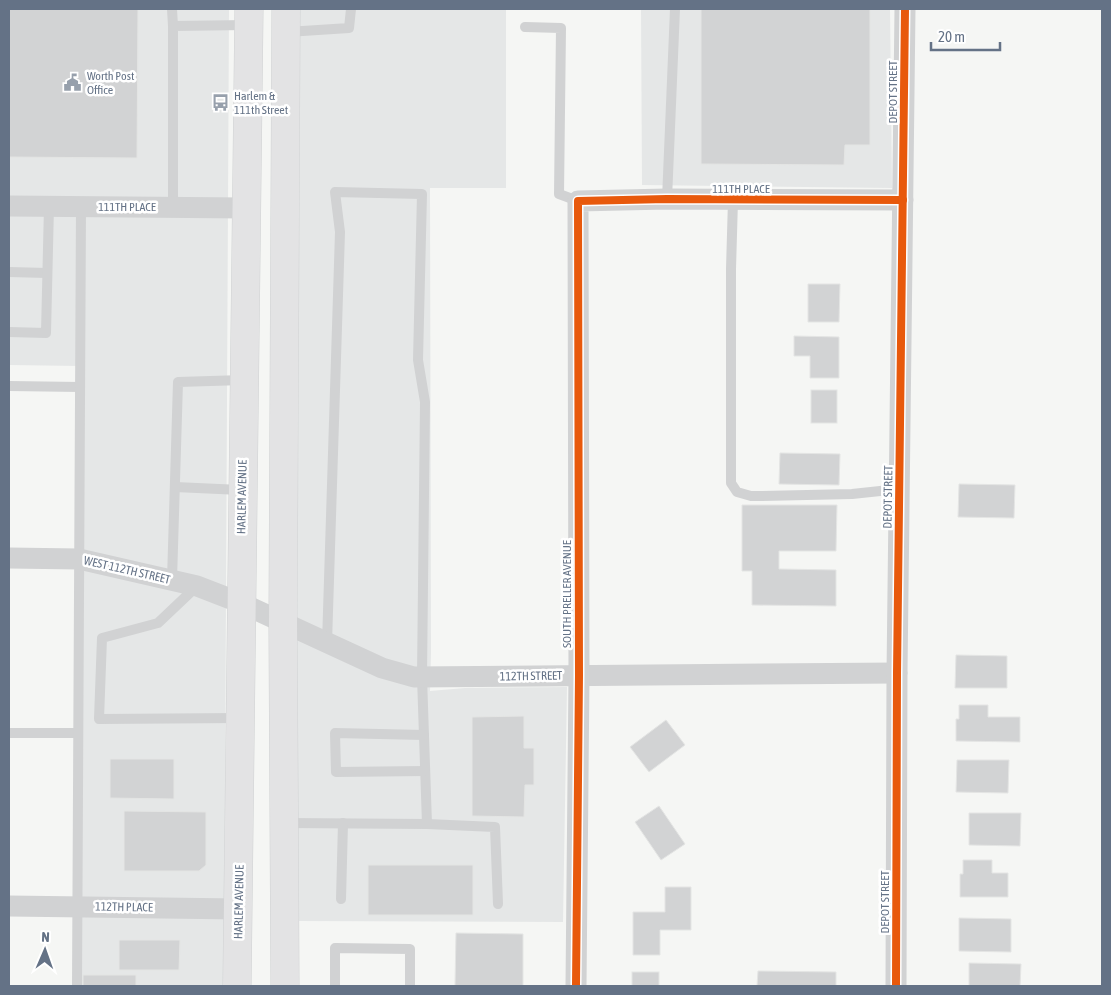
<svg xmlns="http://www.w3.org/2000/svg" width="1111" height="995" font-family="'Asap Condensed',sans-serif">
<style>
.built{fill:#e5e7e7}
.building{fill:#d2d3d4;stroke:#e4e5e4}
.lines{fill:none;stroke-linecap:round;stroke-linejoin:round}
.primary-casing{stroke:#d0d2d3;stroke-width:29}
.service{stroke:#d1d2d3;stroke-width:10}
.minor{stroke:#d1d2d3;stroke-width:21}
.primary{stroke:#e3e3e4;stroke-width:28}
.cycleway-casing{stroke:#fff;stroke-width:11}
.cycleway{stroke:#e8590c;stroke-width:8}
.labels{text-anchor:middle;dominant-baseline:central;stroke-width:5;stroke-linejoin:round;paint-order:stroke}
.poi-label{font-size:12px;fill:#647286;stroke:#fff;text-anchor:start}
.street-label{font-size:12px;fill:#647286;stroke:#fff}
</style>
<rect width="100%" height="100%" fill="#f5f6f4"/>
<g class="built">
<polygon points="9,9 229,9 224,986 77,986 80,366 9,365"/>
<polygon points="300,9 506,9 506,188 430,188 431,653 430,691 465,688 567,687 563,922 297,921 296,986"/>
<polygon points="641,9 890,9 892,188 642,185"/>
</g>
<g class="building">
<polygon points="9,9 138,9 137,158 9,157"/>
<polygon points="701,9 870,9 870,145 845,145 844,165 701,164"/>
<polygon points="808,284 840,284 839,322 808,322"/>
<polygon points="794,336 839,337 839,378 810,378 810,356 794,356"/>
<rect x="811" y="390" width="26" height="33"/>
<polygon points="780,453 840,454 839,485 779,484"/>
<polygon points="959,484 1015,485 1014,518 958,517"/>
<polygon points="742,505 837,505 836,551 779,551 779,569 836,570 836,606 752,605 752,571 742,571"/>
<polygon points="956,655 1007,656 1007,688 955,688"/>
<polygon points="959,705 988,705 988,717 1020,717 1020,742 956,741 956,719 959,719"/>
<polygon points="524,716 524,748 534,748 534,785 525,785 524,817 472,816 472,717"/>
<polygon points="666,720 685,745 649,772 630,747"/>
<polygon points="110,759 174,759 174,799 110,798"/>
<polygon points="957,760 1009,760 1008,793 956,792"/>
<polygon points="659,806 685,844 661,860 635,822"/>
<polygon points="124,811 206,812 206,865 199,871 124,871"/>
<polygon points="969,813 1021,813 1020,846 969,845"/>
<polygon points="963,860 992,860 992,873 1008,873 1008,897 960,897 960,874 963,874"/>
<rect x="368" y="865" width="105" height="50"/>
<polygon points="665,887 691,887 691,930 660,930 660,955 633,955 633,912 665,912"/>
<polygon points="959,918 1011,919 1011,952 959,951"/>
<polygon points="456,933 523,934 523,986 455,986"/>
<polygon points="119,940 180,940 179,970 119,970"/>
<polygon points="969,963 1021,964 1020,986 969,986"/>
<polygon points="758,971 836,972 836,986 757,986"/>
<rect x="632" y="972" width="27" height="14"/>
<rect x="83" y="975" width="53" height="11"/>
</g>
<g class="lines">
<defs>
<g id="primary">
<polyline points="237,986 249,9"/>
<polyline points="285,986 283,623 286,9"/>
</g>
</defs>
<use href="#primary" class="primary-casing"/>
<g class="service">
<polyline points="172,9 173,26"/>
<polyline points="525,27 561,28 559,194 578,201"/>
<polyline points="287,32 349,28 351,9"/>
<polyline points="667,199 675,9"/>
<polyline points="733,200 731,269 731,483 737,492 751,496 760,496 852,494 899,489"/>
<polyline points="173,207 173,26 247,25"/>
<polyline points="9,272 47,273"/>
<polyline points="9,332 46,333 49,206"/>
<polyline points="9,386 80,387"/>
<polyline points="175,487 241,490"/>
<polyline points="172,580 178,382 243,380"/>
<polyline points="196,587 158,623 102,638 99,719 240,718"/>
<polyline points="327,643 340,232 335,192 422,194 418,360 425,402 422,677 427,824"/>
<polyline points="9,733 78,733"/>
<polyline points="424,735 335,733 336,772 425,771"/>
<polyline points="286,823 427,824 495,827 498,904"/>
<polyline points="341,899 343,823"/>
<polyline points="77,986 81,207"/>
<polyline points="335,986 335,948 410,949 410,986"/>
</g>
<g class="minor">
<polyline points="9,206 246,208"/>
<polyline points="9,558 79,559 197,586 241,603 382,668 414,677 897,673"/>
<polyline points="9,906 239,909"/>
<polyline points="576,986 579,675 578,201 667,199 903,200"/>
<polyline points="896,986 897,673 905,9"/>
</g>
<use href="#primary" class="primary"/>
<defs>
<g id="cycleway">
<polyline points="576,986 579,675 578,201 667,199 903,200"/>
<polyline points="896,986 897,673 905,9"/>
</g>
</defs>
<use href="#cycleway" class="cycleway-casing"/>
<use href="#cycleway" class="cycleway"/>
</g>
<defs>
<symbol id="civic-bare" viewBox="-9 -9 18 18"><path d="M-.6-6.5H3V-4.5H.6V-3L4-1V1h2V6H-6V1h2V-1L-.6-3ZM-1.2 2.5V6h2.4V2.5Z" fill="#97a0ac" stroke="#fff" stroke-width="2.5" paint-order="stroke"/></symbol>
<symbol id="bus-bare" viewBox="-9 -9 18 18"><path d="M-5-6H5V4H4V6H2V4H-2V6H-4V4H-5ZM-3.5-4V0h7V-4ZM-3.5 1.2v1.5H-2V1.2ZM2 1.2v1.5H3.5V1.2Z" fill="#97a0ac" stroke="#fff" stroke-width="2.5" paint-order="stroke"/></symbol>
</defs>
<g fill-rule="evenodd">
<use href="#civic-bare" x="60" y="70" width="25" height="25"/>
<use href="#bus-bare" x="208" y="90" width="25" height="25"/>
</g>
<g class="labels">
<g class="poi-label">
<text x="87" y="76">Worth Post<tspan x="87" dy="14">Office</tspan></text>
<text x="234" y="96">Harlem &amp;<tspan x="234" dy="14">111th Street</tspan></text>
</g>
<g class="street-label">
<text transform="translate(893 92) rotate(-90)">DEPOT STREET</text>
<text x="741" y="189">111TH PLACE</text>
<text x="127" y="207">111TH PLACE</text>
<text transform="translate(242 497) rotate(-89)">HARLEM AVENUE</text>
<text transform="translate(888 497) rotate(-89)">DEPOT STREET</text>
<text transform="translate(127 570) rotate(13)">WEST 112TH STREET</text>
<text transform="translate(567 594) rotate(-90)">SOUTH PRELLER AVENUE</text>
<text transform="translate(531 676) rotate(-1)">112TH STREET</text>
<text transform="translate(239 902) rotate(-89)">HARLEM AVENUE</text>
<text transform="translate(885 902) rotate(-90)">DEPOT STREET</text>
<text transform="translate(124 907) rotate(1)">112TH PLACE</text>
</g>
</g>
<rect width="1111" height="995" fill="none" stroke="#647286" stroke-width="20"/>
<g transform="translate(45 950) rotate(2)" stroke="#ffffff" stroke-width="4" paint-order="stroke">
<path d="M0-4L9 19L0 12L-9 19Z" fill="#647286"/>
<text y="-8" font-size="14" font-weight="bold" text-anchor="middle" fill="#647286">N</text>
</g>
<path d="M931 42v8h69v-8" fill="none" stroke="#647286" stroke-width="2.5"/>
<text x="938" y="42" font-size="15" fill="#647286" stroke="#ffffff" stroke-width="4" paint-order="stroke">20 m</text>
</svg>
